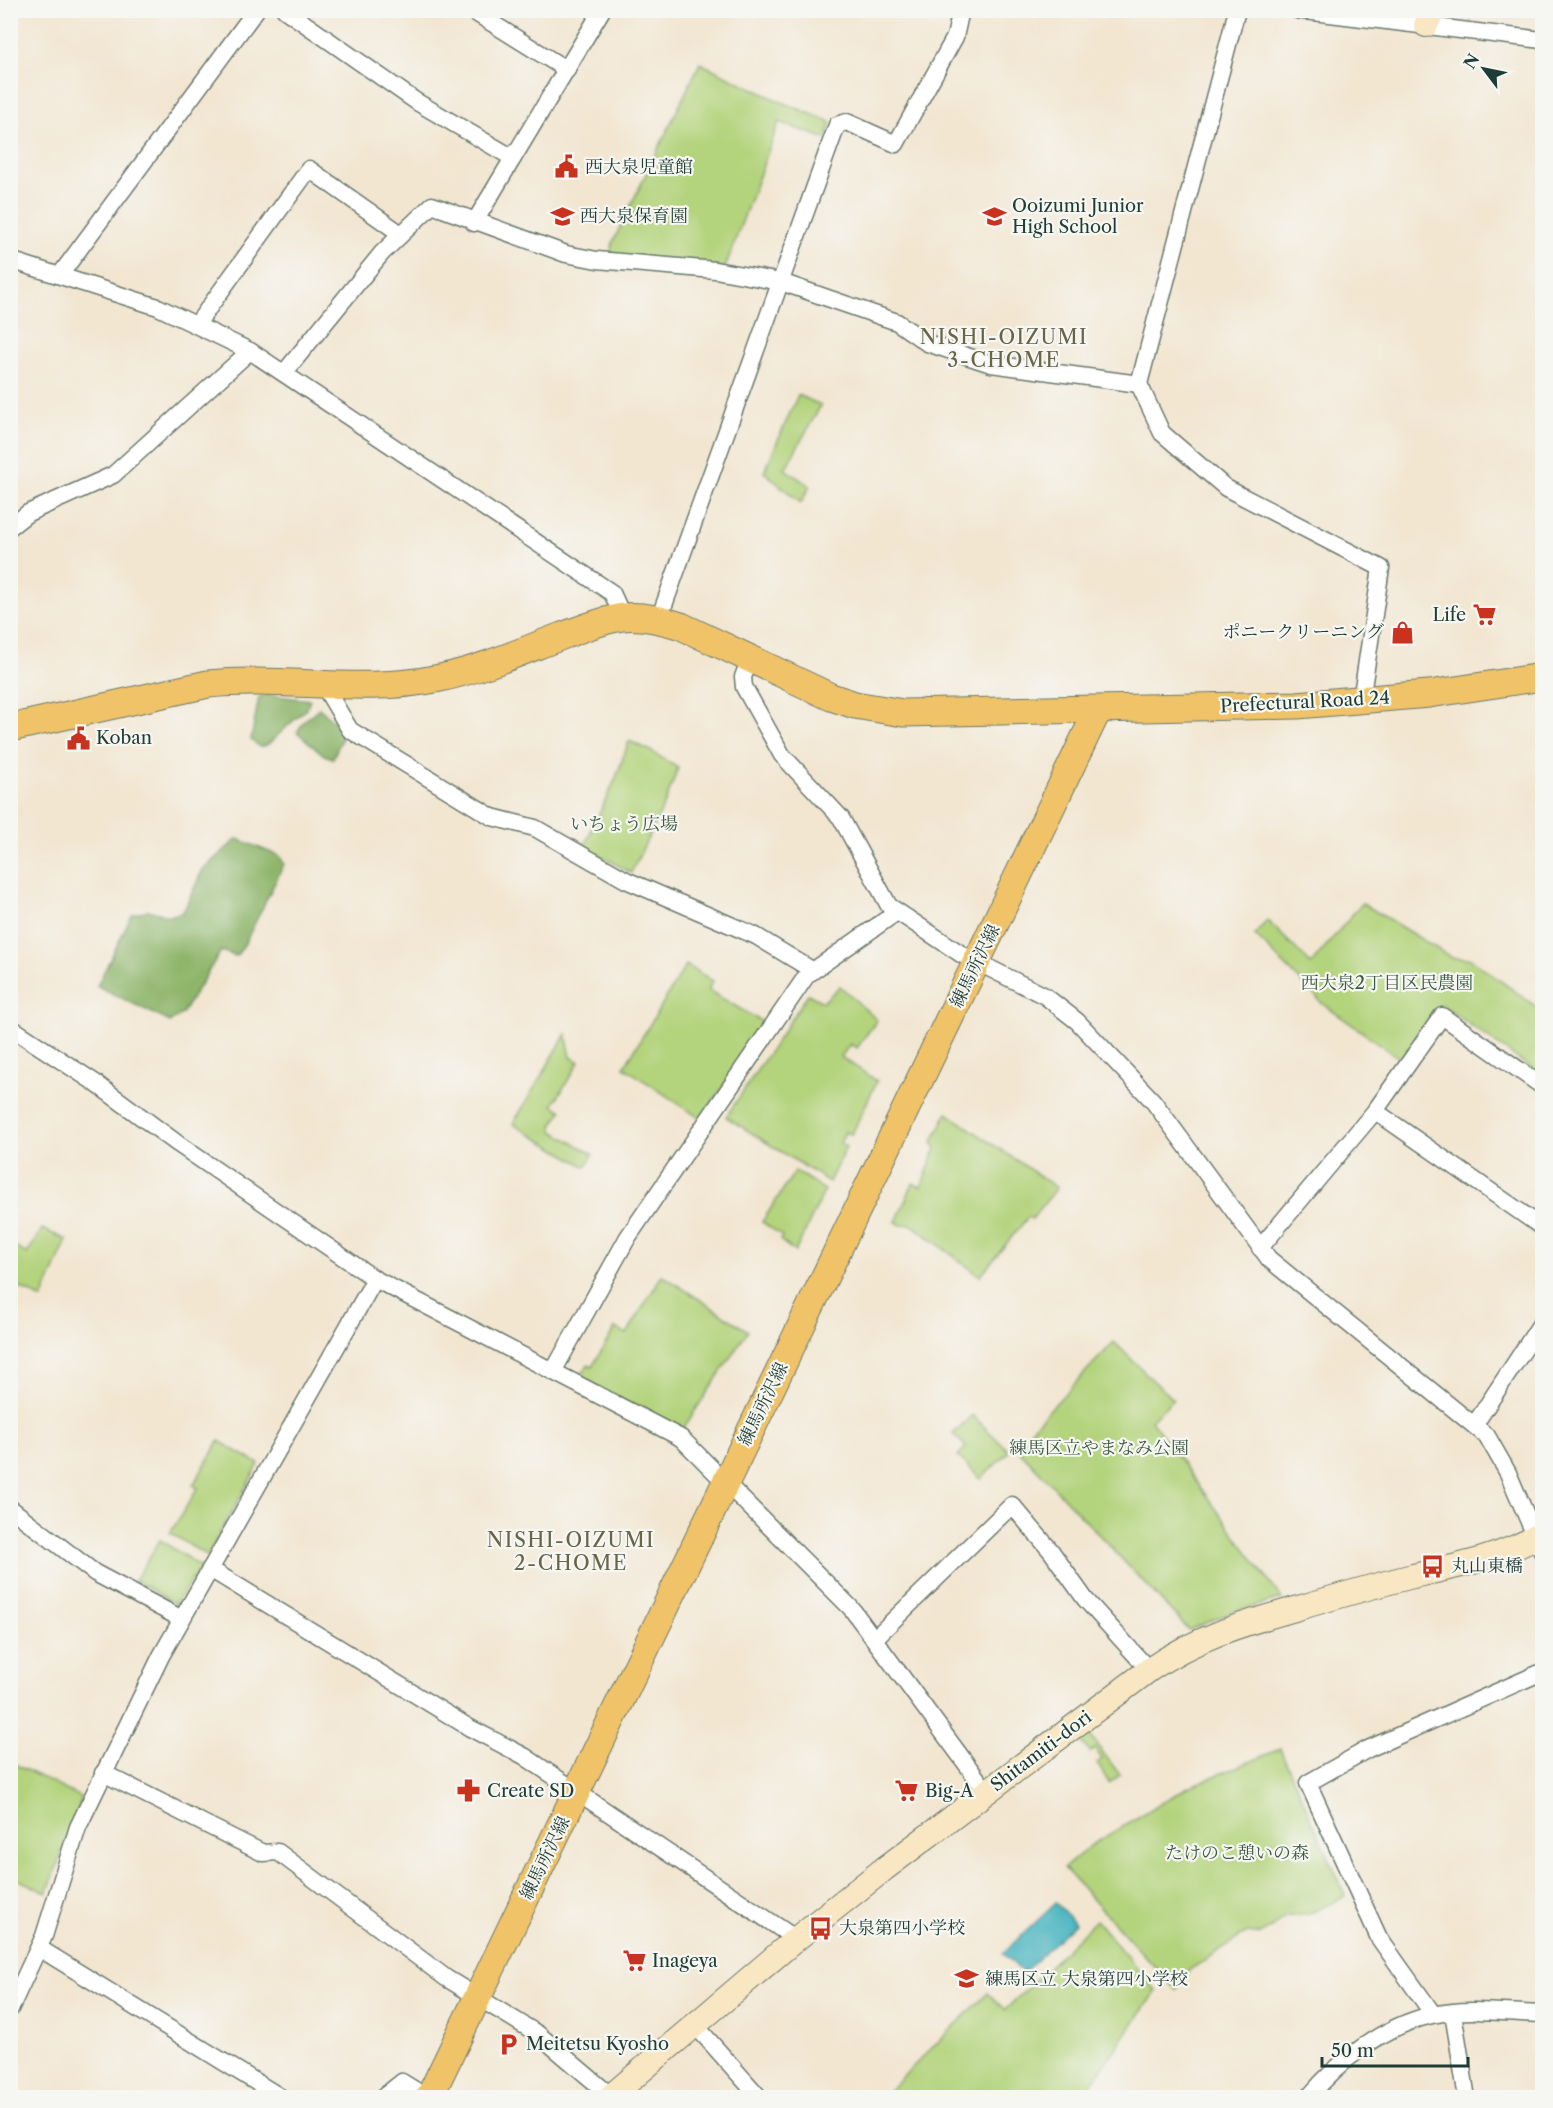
<svg xmlns="http://www.w3.org/2000/svg" width="1553" height="2108" font-family="'Libre Caslon Text','Noto Serif JP',serif">
<style>
.green{fill:#b3d37b;stroke:#698858;stroke-width:1.5}
.forest{fill:#8eb56b;stroke:#567950;stroke-width:1.5}
.water{fill:#44b2bf;stroke:#32787a;stroke-width:1.5}
.lines{fill:none;stroke-linecap:round;stroke-linejoin:round}
.street-casing{stroke:#69786b;stroke-width:19}
.secondary-casing{stroke:#69786b;stroke-width:26}
.primary-casing{stroke:#69786b;stroke-width:29}
.street{stroke:#fff;stroke-width:16}
.secondary{stroke:#f9e7c3;stroke-width:24}
.primary{stroke:#f0c369;stroke-width:27}
.labels{text-anchor:middle;dominant-baseline:central;stroke-width:4.5;stroke-linejoin:round;paint-order:stroke}
.poi-label{font-size:18px;fill:#1f3d34;stroke:#f6f6f2;text-anchor:start}
.street-label{font-size:18px;fill:#1f3d34;stroke:#f6f6f2}
.park-label{font-size:18px;fill:#3d5b42;stroke:#f6f6f2}
.neighbourhood-label{font-size:20px;letter-spacing:1.5px;fill:#676649;stroke:#f6f6f2}
</style>
<rect width="100%" height="100%" fill="#f6f6f2"/>
<filter id="ink" filterUnits="userSpaceOnUse"><feTurbulence type="fractalNoise" baseFrequency=".0167" numOctaves="2"/><feDisplacementMap in="SourceGraphic" scale="12" xChannelSelector="R" yChannelSelector="G"/><feConvolveMatrix kernelMatrix="1 2 1 2 8 2 1 2 1" color-interpolation-filters="sRGB"/></filter>
<filter id="wash" filterUnits="userSpaceOnUse"><feTurbulence type="fractalNoise" baseFrequency=".008" numOctaves="4" result="noise"/><feDisplacementMap in="SourceGraphic" scale="24" xChannelSelector="R" yChannelSelector="G"/><feGaussianBlur stdDeviation="1.35" result="paint"/><feColorMatrix in="noise" values="0 0 0 0 0 0 0 0 0 0 0 0 0 0 0 0 0 1.4 0 .05"/><feComposite in="paint" operator="in"/></filter>
<g filter="url(#wash)">
<rect width="100%" height="100%" fill="#f2e6d1"/>
<g class="green">
<polygon points="700,63 781,102 831,122 826,139 779,122 725,268 609,258 613,242"/>
<polygon points="798,395 821,405 785,469 810,486 801,503 764,472"/>
<polygon points="629,741 649,750 678,768 665,803 631,873 584,846 616,778"/>
<polygon points="1362,903 1452,958 1469,958 1542,1011 1542,1076 1442,1005 1402,1060 1324,1005 1255,935 1267,920 1311,964"/>
<polygon points="686,965 713,981 708,990 766,1024 701,1119 624,1067"/>
<polygon points="840,986 877,1020 857,1048 850,1044 841,1057 877,1081 852,1134 845,1132 840,1143 846,1147 829,1182 726,1117 808,994 823,1002"/>
<polygon points="566,1034 571,1057 579,1062 553,1105 562,1111 552,1126 553,1131 593,1154 586,1167 513,1124"/>
<polygon points="947,1113 1057,1188 1032,1219 1028,1217 980,1276 911,1224 901,1225 896,1222 913,1183 921,1187 936,1148 932,1143"/>
<polygon points="795,1171 825,1190 795,1252 780,1240 782,1236 762,1222"/>
<polygon points="42,1229 67,1240 42,1299 11,1283 10,1244 27,1254"/>
<polygon points="662,1275 748,1331 681,1432 580,1377 588,1365 592,1367 615,1328 627,1334"/>
<polygon points="1114,1342 1173,1400 1151,1420 1282,1599 1233,1612 1189,1630 1015,1446"/>
<polygon points="972,1415 1009,1451 981,1479 958,1456 966,1447 953,1434"/>
<polygon points="219,1441 259,1464 207,1556 170,1533 198,1488 193,1485"/>
<polygon points="160,1540 201,1567 175,1604 135,1580"/>
<polygon points="1086,1730 1120,1775 1109,1783 1097,1763 1102,1759 1095,1749 1090,1753 1080,1740 1057,1758 1054,1754"/>
<polygon points="1280,1749 1346,1896 1309,1914 1285,1917 1261,1934 1247,1932 1191,1969 1176,1990 1064,1868 1090,1846 1186,1788"/>
<polygon points="10,1762 82,1798 47,1893 11,1876"/>
<polygon points="1096,1920 1156,1991 1082,2097 882,2097 988,1993 1005,2010"/>
</g>
<g class="forest">
<polygon points="269,695 310,700 307,708 267,745 260,747 251,740 259,697"/>
<polygon points="319,708 345,731 333,758 324,755 297,732 305,720"/>
<polygon points="237,839 280,856 284,864 243,947 236,956 221,951 182,1014 170,1022 97,986 132,915 148,910 169,916 183,912 203,869"/>
</g>
<polygon class="water" points="1056,1903 1075,1923 1023,1973 1003,1953"/>
</g>
<g filter="url(#ink)">
<g class="lines">
<defs>
<g id="street">
<polyline points="285,10 417,102 513,158"/>
<polyline points="471,10 567,70"/>
<polyline points="1237,10 1139,384 1162,433 1226,488 1381,568 1361,701"/>
<polyline points="1297,10 1542,40"/>
<polyline points="474,223 602,10"/>
<polyline points="10,260 158,307 250,351 612,593 623,617"/>
<polyline points="60,275 256,10"/>
<polyline points="197,324 309,169 401,234"/>
<polyline points="284,373 382,253 432,205 566,254 597,260 715,270 781,282 897,322 927,343 991,364 1139,384"/>
<polyline points="10,527 28,513 113,475 250,351"/>
<polyline points="659,619 837,125 847,122 896,144 955,37 961,10"/>
<polyline points="750,659 743,677 744,687 782,755 841,818 889,906 961,954 1045,996 1077,1021 1153,1101 1269,1259 1487,1436 1508,1473 1542,1552"/>
<polyline points="324,686 350,730 492,817 535,828 626,880 756,936 812,970"/>
<polyline points="10,1027 94,1082 178,1144 375,1279 681,1438 851,1608 987,1792"/>
<polyline points="1375,1111 1442,1016 1542,1086"/>
<polyline points="1260,1248 1375,1111 1542,1227"/>
<polyline points="554,1370 628,1237 807,975 897,912"/>
<polyline points="1475,1424 1542,1322"/>
<polyline points="10,1508 95,1573 180,1618"/>
<polyline points="210,1569 470,1728 524,1756 796,1939"/>
<polyline points="874,1639 1012,1505 1051,1551 1085,1599 1149,1670"/>
<polyline points="103,1773 263,1853 278,1852 446,1978 538,2034 611,2096"/>
<polyline points="39,1948 282,2098"/>
<polyline points="10,2009 44,1936 78,1827 161,1656 375,1279"/>
<polyline points="1453,2013 1467,2098"/>
<polyline points="1433,2014 1379,1938 1308,1783 1368,1749 1542,1672"/>
<polyline points="695,2025 760,2098"/>
<polyline points="382,2098 402,2082 428,2098"/>
<path d="M1308 2098C1340 2060 1383 2026 1432 2015 1467 2007 1507 2013 1542 2014"/>
</g>
<g id="secondary">
<polyline points="1426,25 1433,10"/>
<path d="M609 2098 796 1939 884 1869 1149 1670C1195 1638 1242 1624 1295 1609 1335 1597 1373 1586 1413 1576 1454 1567 1508 1556 1542 1533"/>
</g>
<g id="primary">
<path d="M10 728 208 684C287 676 360 695 440 678 482 669 522 651 562 636 581 629 602 620 623 617 643 615 662 620 681 626L831 697 855 705 903 713 1297 705 1429 694 1542 677"/>
<polyline points="429,2098 1098,710"/>
</g>
</defs>
<use href="#street" class="street-casing"/>
<use href="#secondary" class="secondary-casing"/>
<use href="#primary" class="primary-casing"/>
<use href="#street" class="street"/>
<use href="#secondary" class="secondary"/>
<use href="#primary" class="primary"/>
</g>
</g>
<defs>
<symbol id="civic-bare" viewBox="-9 -9 18 18"><path d="M-.6-6.5H3V-4.5H.6V-3L4-1V1h2V6H-6V1h2V-1L-.6-3ZM-1.2 2.5V6h2.4V2.5Z" fill="#c8321e" stroke="#f6f6f2" stroke-width="2.5" paint-order="stroke"/></symbol>
<symbol id="school-bare" viewBox="-9 -9 18 18"><path d="M0-5L7-2L0 1L-7-2ZM-4 1L0 2.5L4 1V4Q0 6-4 4Z" fill="#c8321e" stroke="#f6f6f2" stroke-width="2.5" paint-order="stroke"/></symbol>
<symbol id="supermarket-bare" viewBox="-9 -9 18 18"><path d="M-6-5.5h2.5l.6 2H6L4.5 2H-2.5L-4.4-4H-6ZM-1.5 3.2a1.3 1.3 0 1 0 .1 0ZM3 3.2a1.3 1.3 0 1 0 .1 0Z" fill="#c8321e" stroke="#f6f6f2" stroke-width="2.5" paint-order="stroke"/></symbol>
<symbol id="shop-bare" viewBox="-9 -9 18 18"><path d="M-5-2.5h2.3a2.7 3.5 0 0 1 5.4 0H5L5.5 6h-11ZM-1.5-2.5h3a1.5 2.3 0 0 0-3 0Z" fill="#c8321e" stroke="#f6f6f2" stroke-width="2.5" paint-order="stroke"/></symbol>
<symbol id="bus-bare" viewBox="-9 -9 18 18"><path d="M-5-6H5V4H4V6H2V4H-2V6H-4V4H-5ZM-3.5-4V0h7V-4ZM-3.5 1.2v1.5H-2V1.2ZM2 1.2v1.5H3.5V1.2Z" fill="#c8321e" stroke="#f6f6f2" stroke-width="2.5" paint-order="stroke"/></symbol>
<symbol id="pharmacy-bare" viewBox="-9 -9 18 18"><path d="M-2-6h4v4h4v4h-4v4h-4v-4h-4v-4h4Z" fill="#c8321e" stroke="#f6f6f2" stroke-width="2.5" paint-order="stroke"/></symbol>
<symbol id="parking-bare" viewBox="-9 -9 18 18"><path d="M-3.5-5.5H1a3.5 3.5 0 0 1 0 7H-1V5.5H-3.5ZM-1-3.4V-.6H.8a1.4 1.4 0 0 0 0-2.8Z" fill="#c8321e" stroke="#f6f6f2" stroke-width="2.5" paint-order="stroke"/></symbol>
</defs>
<g fill-rule="evenodd">
<use href="#civic-bare" x="550" y="150" width="33" height="33"/>
<use href="#school-bare" x="546" y="200" width="33" height="33"/>
<use href="#school-bare" x="978" y="200" width="33" height="33"/>
<use href="#supermarket-bare" x="1468" y="598" width="33" height="33"/>
<use href="#shop-bare" x="1386" y="616" width="33" height="33"/>
<use href="#civic-bare" x="62" y="722" width="33" height="33"/>
<use href="#bus-bare" x="1416" y="1550" width="33" height="33"/>
<use href="#pharmacy-bare" x="452" y="1774" width="33" height="33"/>
<use href="#supermarket-bare" x="890" y="1774" width="33" height="33"/>
<use href="#bus-bare" x="804" y="1912" width="33" height="33"/>
<use href="#supermarket-bare" x="618" y="1944" width="33" height="33"/>
<use href="#school-bare" x="950" y="1962" width="33" height="33"/>
<use href="#parking-bare" x="492" y="2028" width="33" height="33"/>
</g>
<g class="labels">
<g class="poi-label">
<text x="585" y="167">西大泉児童館</text>
<text x="1012" y="206">Ooizumi Junior<tspan x="1012" dy="21">High School</tspan></text>
<text x="580" y="216">西大泉保育園</text>
<text x="1466" y="615" text-anchor="end">Life</text>
<text x="1384" y="632" text-anchor="end">ポニークリーニング</text>
<text x="96" y="738">Koban</text>
<text x="1451" y="1566">丸山東橋</text>
<text x="487" y="1791">Create SD</text>
<text x="925" y="1791">Big-A</text>
<text x="839" y="1928">大泉第四小学校</text>
<text x="652" y="1961">Inageya</text>
<text x="985" y="1979">練馬区立 大泉第四小学校</text>
<text x="526" y="2044">Meitetsu Kyosho</text>
</g>
<g class="street-label">
<text transform="translate(1305 702) rotate(-3)">Prefectural Road 24</text>
<text transform="translate(975 966) rotate(-64)">練馬所沢線</text>
<text transform="translate(763 1404) rotate(-64)">練馬所沢線</text>
<text transform="translate(1041 1751) rotate(-37)">Shitamiti-dori</text>
<text transform="translate(545 1858) rotate(-64)">練馬所沢線</text>
</g>
<g class="park-label">
<text x="624" y="824">いちょう広場</text>
<text x="1387" y="983">西大泉2丁目区民農園</text>
<text x="1099" y="1448">練馬区立やまなみ公園</text>
<text x="1237" y="1853">たけのこ憩いの森</text>
</g>
<g class="neighbourhood-label">
<text x="1004" y="337">NISHI-OIZUMI<tspan x="1004" dy="23">3-CHOME</tspan></text>
<text x="571" y="1540">NISHI-OIZUMI<tspan x="571" dy="23">2-CHOME</tspan></text>
</g>
</g>
<rect width="1553" height="2108" fill="none" stroke="#f6f6f2" stroke-width="36"/>
<g transform="translate(1484 69) rotate(302)" stroke="#f6f6f2" stroke-width="4.5" paint-order="stroke">
<path d="M0-4.5L10 22L0 15L-10 22Z" fill="#1f3d34"/>
<text y="-9" font-size="16" font-weight="bold" text-anchor="middle" fill="#1f3d34">N</text>
</g>
<path d="M1322 2057v9h146v-9" fill="none" stroke="#1f3d34" stroke-width="3"/>
<text x="1331" y="2057" font-size="18" fill="#1f3d34" stroke="#f6f6f2" stroke-width="4.5" paint-order="stroke">50 m</text>
</svg>
